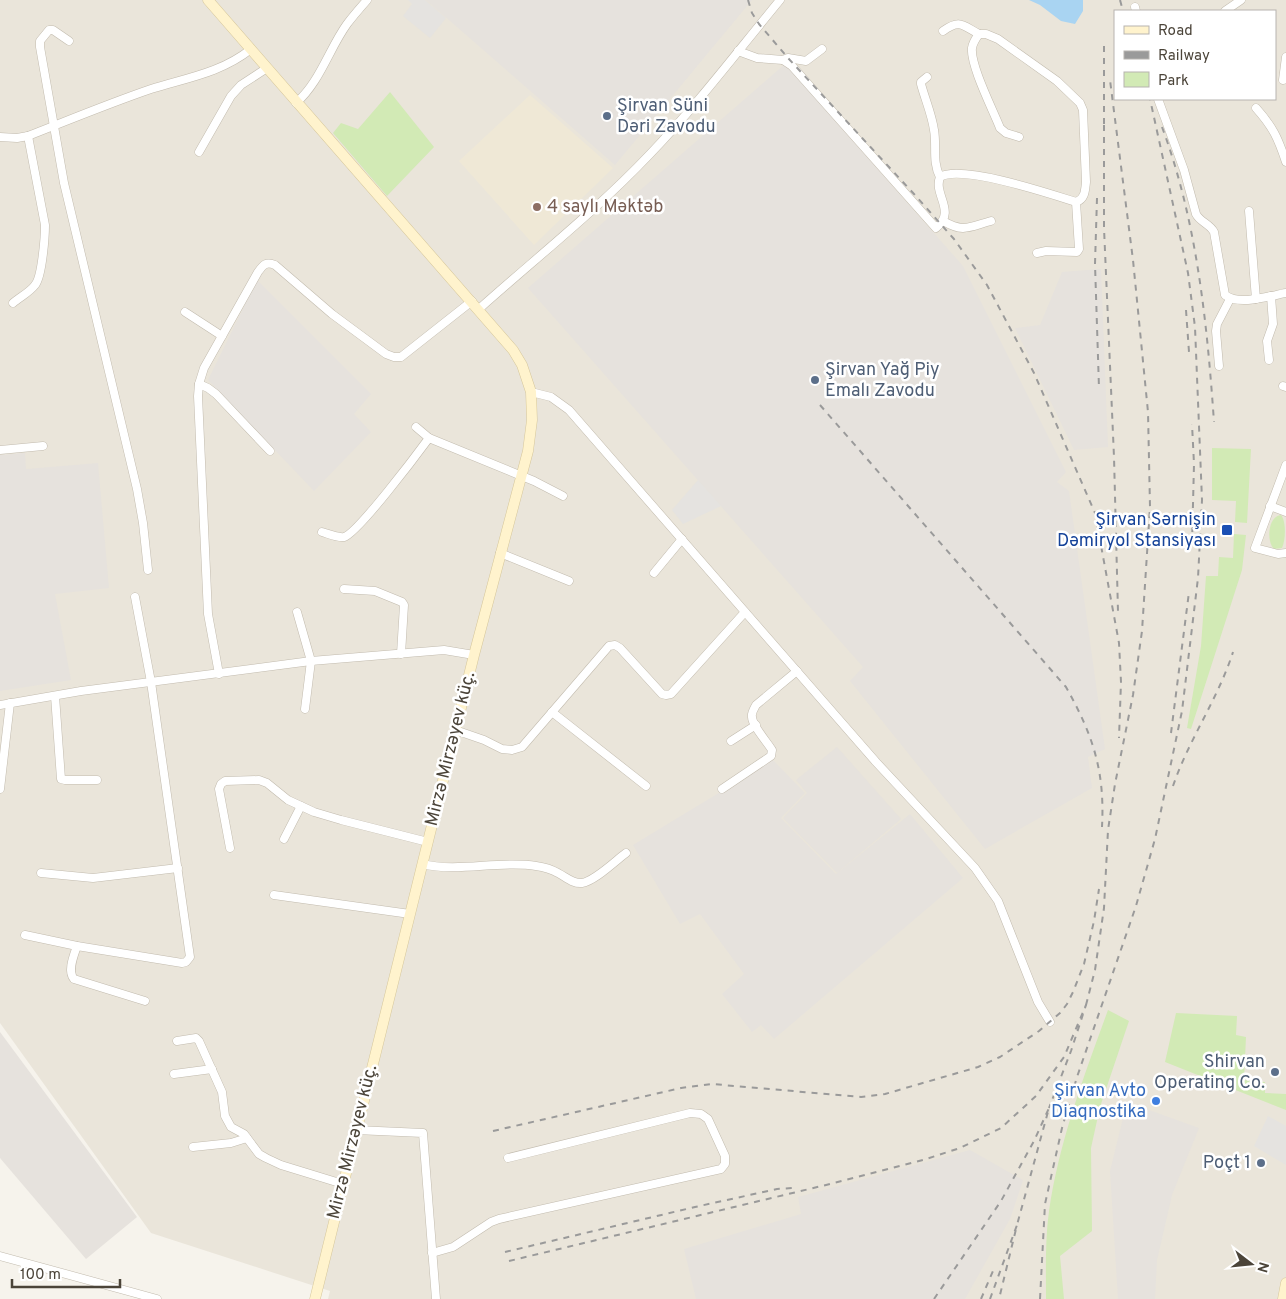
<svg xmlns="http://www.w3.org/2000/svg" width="1286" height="1299" font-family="Overpass,sans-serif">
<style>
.residential{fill:#eae5da;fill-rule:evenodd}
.industrial{fill:#e6e2dd}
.education{fill:#efe8d6}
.green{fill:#d2eab5}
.parking{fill:#e5e3e0}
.water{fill:#a9d4f2}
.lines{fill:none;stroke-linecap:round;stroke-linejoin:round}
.street-casing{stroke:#c2bbae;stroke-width:9}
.secondary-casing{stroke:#d6c79b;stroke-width:11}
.street{stroke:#fff;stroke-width:8}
.secondary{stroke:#fff3cd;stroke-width:10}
.rail{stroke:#9a9a9a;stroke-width:2;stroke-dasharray:6 6;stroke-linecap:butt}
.service-dot{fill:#5c6f8a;stroke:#fff;stroke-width:2}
.education-dot{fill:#8d6e63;stroke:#fff;stroke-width:2}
.transit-dot{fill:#1a4fb4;stroke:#fff;stroke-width:2}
.shop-dot{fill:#3f7fe0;stroke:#fff;stroke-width:2}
.labels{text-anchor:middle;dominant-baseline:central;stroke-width:5;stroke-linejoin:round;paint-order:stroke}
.service-label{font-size:18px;fill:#4e5e75;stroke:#fff;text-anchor:start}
.education-label{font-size:18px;fill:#785e54;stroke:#fff;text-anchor:start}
.transit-label{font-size:18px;fill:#164399;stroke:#fff;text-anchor:end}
.street-label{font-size:18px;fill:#4b4439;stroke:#fff}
.shop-label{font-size:18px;fill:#366cbe;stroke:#fff;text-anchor:end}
</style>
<rect width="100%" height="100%" fill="#f6f3ec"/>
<path class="residential" d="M0 0H1286V1299H328L330 1291 151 1233 0 1023ZM1115 11H1275V99H1115Z"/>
<g class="industrial">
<polygon points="426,0 752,0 615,165"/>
<polygon points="785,64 963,266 1066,472 1057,482 1069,491 1105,749 1088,757 1092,788 985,849 850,681 863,667 528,288"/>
<polygon points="1101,269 1108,447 1074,450 1015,328 1040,325 1062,272"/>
<polygon points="257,280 371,394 354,414 371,432 314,491 208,380"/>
<polygon points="25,453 26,469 98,463 109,588 55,594 71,680 0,691 0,455"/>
<polygon points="837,747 901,819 837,873 783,818 807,793 796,780"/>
<polygon points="773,760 805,793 781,818 836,874 910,814 963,878 774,1039 761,1025 752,1032 722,994 744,974 700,914 680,924 633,845"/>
<polygon points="0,1032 137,1217 86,1259 0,1158"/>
<polygon points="1127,1102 1199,1128 1172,1195 1157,1260 1155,1299 1118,1299 1110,1171"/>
<polygon points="970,1150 1023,1180 1010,1219 965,1299 696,1299 684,1249 801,1214 798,1197"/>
</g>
<polygon class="education" points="530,95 613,168 534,245 459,161"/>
<g class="green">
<polygon points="390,92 434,147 387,196 333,133 341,123 358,129"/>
<polygon points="1212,448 1251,449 1247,523 1235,522 1236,501 1212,500"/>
<path d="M1281 515C1286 521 1286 539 1282 548L1274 549C1266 541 1268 516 1281 515Z"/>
<polygon points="1234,534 1246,535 1242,570 1191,729 1187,728 1201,646 1206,576 1218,576 1219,557 1233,558"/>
<path d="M1108 1010 1129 1021 1100 1107 1091 1148 1092 1231 1060 1256 1064 1299H1046C1046 1270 1045 1240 1049 1211 1059 1142 1084 1076 1108 1010Z"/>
<polygon points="1176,1013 1237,1016 1236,1035 1246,1037 1244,1080 1265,1082 1265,1093 1286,1094 1286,1110 1165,1062"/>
</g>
<g class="parking">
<polygon points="408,0 425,0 446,18 430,38 403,16 412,4"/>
<polygon points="698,480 721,506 683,524 672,510"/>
<polygon points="1268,1116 1286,1126 1286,1165 1254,1146"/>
</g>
<polygon class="water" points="1029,0 1083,0 1083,11 1075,24 1061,21 1040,5"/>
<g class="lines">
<defs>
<g id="street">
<polyline points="1135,7 1136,11"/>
<polyline points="1225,11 1241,0"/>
<path d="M943 31C960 19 962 25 979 34"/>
<polyline points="69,41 53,30 49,30 40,41 40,47 64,183 137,489 143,523 148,570"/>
<polyline points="738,51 757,58 783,60 788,58 806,61 822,49"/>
<path d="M783 60 792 66 936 228C957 211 933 195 940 177 961 164 1051 194 1076 202 1085 199 1085 191 1086 182L1083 110 1080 103 1057 81 998 39 986 34H979C976 38 973 42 972 48 970 65 993 110 1000 128L1006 133 1019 137"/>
<path d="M927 77 921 82V84C925 99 932 115 934 130 937 146 932 162 940 177"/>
<polyline points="1283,80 1286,57"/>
<path d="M1158 99 1184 170 1196 214C1200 222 1210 224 1214 232L1225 295C1239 306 1269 296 1286 293"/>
<path d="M296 103C320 82 329 49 347 24 353 16 360 8 367 0"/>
<path d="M1256 108C1273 127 1278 138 1286 162"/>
<path d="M0 137 17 138 28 136C69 120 110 103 151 89 186 78 221 73 251 49"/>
<polyline points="199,152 231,96 241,85 267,68"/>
<polyline points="1249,211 1256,299"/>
<path d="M943 221C964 233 969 227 991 221"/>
<polyline points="1037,253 1046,251 1077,252 1079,249 1076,202"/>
<path d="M13 303C20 297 30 292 35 285 42 277 45 237 45 225L28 136"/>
<path d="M479 309C536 258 597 210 650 154 697 105 737 52 780 0"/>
<polyline points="185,312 222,336"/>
<polyline points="1269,360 1267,341 1273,324 1271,296"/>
<polyline points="1219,366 1216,331 1217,324 1230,299"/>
<polyline points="199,384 208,388 216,394 270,451"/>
<polyline points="1283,386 1286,387"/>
<polyline points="531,392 551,397 569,410 876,762 975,868 998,901 1038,1002 1050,1022"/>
<polyline points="416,427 429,438"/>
<polyline points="0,450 43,446"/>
<polyline points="1286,465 1255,548 1278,554 1286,553"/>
<polyline points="1270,506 1286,512"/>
<path d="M322 532C329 534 337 538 344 537 357 534 418 453 429 438L534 481 563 496"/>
<polyline points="500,553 569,581"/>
<polyline points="654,573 682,539"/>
<polyline points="344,589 375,591 402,602 404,605 401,654"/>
<polyline points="297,612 311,661 305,709"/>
<path d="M219 674 208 614 198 396 199 384 204 368 258 272C263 265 266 261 275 265L332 314 386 354 394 357H401L472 301"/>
<polyline points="55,696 61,779 65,780 97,780"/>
<polyline points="0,705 81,691 311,661 444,650 474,655"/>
<polyline points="552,712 646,786"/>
<polyline points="455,730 484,740 502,749 512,750 522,747 609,646 615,645 620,648 662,694 666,695 671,694 745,612"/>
<polyline points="731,741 756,725"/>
<polyline points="0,789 10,703"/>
<path d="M722 789 771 756 772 750C767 742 752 725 752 717 751 713 754 709 756 705L797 671"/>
<polyline points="284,839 301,806"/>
<polyline points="230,848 219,789 221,784 225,781 259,780 267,783 288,800 314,812 341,820 428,842"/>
<path d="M422 864C459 873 498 860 536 866 543 867 551 869 558 873 566 877 573 884 582 883 595 881 615 861 626 853"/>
<polyline points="41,873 93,878 178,868"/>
<polyline points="274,895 410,914"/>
<polyline points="25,935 77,946 182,963 186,962 190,957 151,682 135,597"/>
<path d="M77 946C74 955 67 971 74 979L145 1001"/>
<polyline points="177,1041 196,1038 199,1041 222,1092 225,1116 231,1127 244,1134 259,1154 266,1158 281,1165 343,1184"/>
<polyline points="174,1074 212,1069"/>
<polyline points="356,1130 423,1133 436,1299"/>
<polyline points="193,1147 231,1143 247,1138"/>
<polyline points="432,1253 453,1247 491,1222 499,1219 721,1169 725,1164 725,1156 708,1119 701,1114 690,1113 508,1158"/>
<polyline points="0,1256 157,1299"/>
</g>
<g id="secondary">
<polyline points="208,0 513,350 522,365 531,392 532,420 528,451 474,655 315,1299"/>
<polyline points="1283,1299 1286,1283"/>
</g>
</defs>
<use href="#street" class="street-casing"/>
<use href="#secondary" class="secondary-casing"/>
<use href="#street" class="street"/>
<use href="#secondary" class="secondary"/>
<g class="rail">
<polyline points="748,0 752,13 759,24 788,58 914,194 954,239 987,285 1034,373 1095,513 1119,643 1121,682 1119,738"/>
<polyline points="1120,0 1123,11"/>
<polyline points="1104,46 1104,131"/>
<polyline points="1104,125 1104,228 1114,457 1118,612"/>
<path d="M1162 127C1197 221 1207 323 1214 422"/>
<polyline points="1097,198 1095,264 1099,388"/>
<polyline points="1186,310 1189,352"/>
<path d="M820 405 1066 687C1093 735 1105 771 1102 827"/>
<polyline points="1192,544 1194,464 1192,424"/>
<polyline points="1171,733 1189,592"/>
<path d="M1173 786C1189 739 1218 699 1233 652"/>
<polyline points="1086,1005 1095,970 1104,908 1108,830 1115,784 1133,695 1142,631 1150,507 1148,412 1133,260 1110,80"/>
<polyline points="493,1131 681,1088 712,1084 861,1097 885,1094 978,1067 1000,1057 1039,1031 1060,1013 1067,1004 1073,992 1084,964 1094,921 1099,889"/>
<polyline points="505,1252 695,1207 777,1189 792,1188"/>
<polyline points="509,1261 830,1184 923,1160 960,1148 1001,1128 1036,1096 1064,1057 1086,1005 1071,1051 1049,1108"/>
<polyline points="934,1299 1001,1201 1034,1141 1049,1108 1017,1225"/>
<polyline points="981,1299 993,1271"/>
<polyline points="990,1299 1017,1225 999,1299"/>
<polyline points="1040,1299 1045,1204 1062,1128 1077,1077 1136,906 1155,839 1182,711 1198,578 1202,500 1195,327 1188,273 1150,99"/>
</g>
</g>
<g class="service-dot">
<circle cx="607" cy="116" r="5"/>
<circle cx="815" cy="380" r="5"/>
<circle cx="1275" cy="1072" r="5"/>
<circle cx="1261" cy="1163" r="5"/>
</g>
<circle class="education-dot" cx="537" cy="207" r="5"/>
<rect class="transit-dot" x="1221" y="524" width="12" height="12" rx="2.5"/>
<circle class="shop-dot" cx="1156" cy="1101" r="5"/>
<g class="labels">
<g class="service-label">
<text x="617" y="106">Şirvan Süni<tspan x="617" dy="21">Dəri Zavodu</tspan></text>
<text x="825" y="370">Şirvan Yağ Piy<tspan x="825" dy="21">Emalı Zavodu</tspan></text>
<text x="1265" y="1062" text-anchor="end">Shirvan<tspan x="1265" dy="21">Operating Co.</tspan></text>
<text x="1251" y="1163" text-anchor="end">Poçt 1</text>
</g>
<g class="education-label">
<text x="547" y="207">4 saylı Məktəb</text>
</g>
<g class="transit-label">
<text x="1216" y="520">Şirvan Sərnişin<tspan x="1216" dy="21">Dəmiryol Stansiyası</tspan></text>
</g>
<g class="street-label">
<text transform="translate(451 749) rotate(-76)">Mirzə Mirzəyev küç.</text>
<text transform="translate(353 1142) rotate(-76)">Mirzə Mirzəyev küç.</text>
</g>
<g class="shop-label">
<text x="1146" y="1091">Şirvan Avto<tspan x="1146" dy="21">Diaqnostika</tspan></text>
</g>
</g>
<rect x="1114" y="10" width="162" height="90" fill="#ffffff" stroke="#b7b4b0"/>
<rect x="1124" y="26" width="25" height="8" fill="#fff3cd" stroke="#b7b4b0"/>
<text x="1158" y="35" font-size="15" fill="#4b4439">Road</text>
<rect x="1124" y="51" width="25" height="8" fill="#9a9a9a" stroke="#b7b4b0"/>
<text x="1158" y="60" font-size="15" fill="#4b4439">Railway</text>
<rect x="1124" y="72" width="25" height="15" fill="#d2eab5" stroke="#b7b4b0"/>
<text x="1158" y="85" font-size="15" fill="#4b4439">Park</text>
<g transform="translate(1251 1264) rotate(106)" stroke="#ffffff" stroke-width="4" paint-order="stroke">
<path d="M0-4L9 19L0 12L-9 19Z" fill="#4b4439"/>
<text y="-8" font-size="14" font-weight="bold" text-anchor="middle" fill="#4b4439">N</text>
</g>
<path d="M12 1279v8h108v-8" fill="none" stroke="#4b4439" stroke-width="2.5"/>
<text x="20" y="1279" font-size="15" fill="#4b4439" stroke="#ffffff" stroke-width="4" paint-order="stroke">100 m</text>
</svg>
